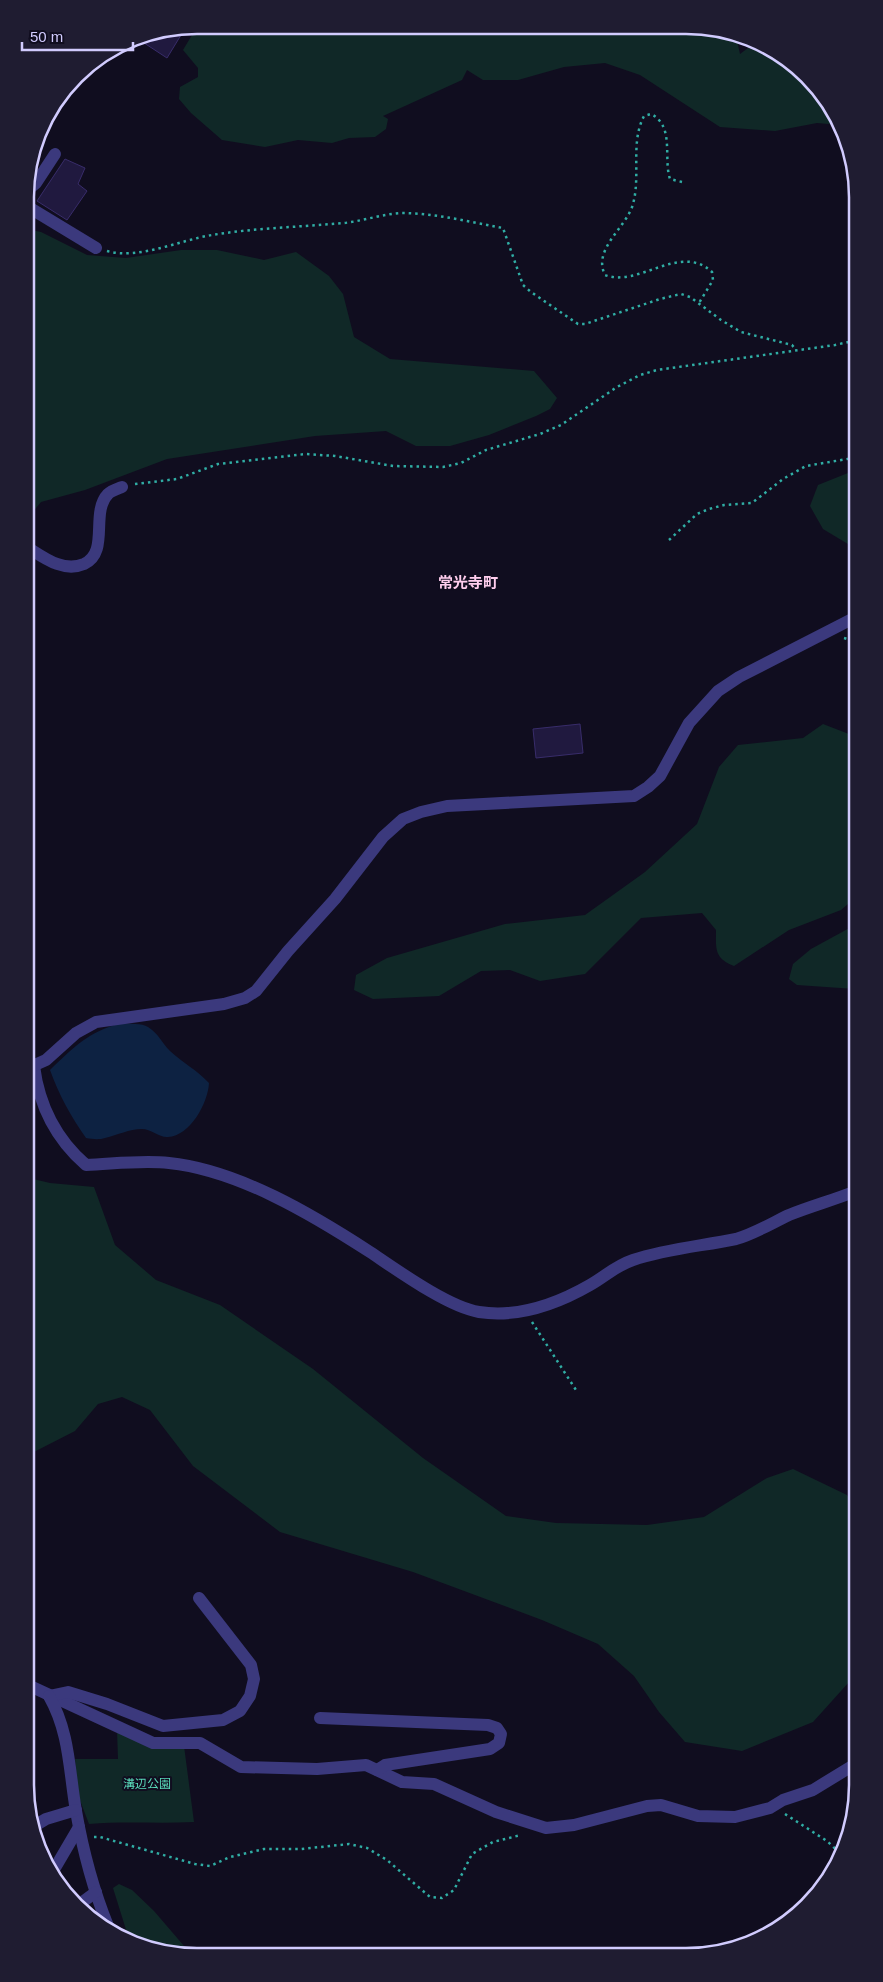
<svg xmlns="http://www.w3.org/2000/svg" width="883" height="1982" font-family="Helvetica,'Noto Sans JP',sans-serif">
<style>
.green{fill:#102827}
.water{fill:#0d2242}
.building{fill:#20193f;stroke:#382c6a}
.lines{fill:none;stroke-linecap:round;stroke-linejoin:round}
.path{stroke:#30ada4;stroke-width:2.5;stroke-dasharray:2.5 4;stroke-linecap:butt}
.minor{stroke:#3b397d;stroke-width:12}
.labels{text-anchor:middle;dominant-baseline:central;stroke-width:4;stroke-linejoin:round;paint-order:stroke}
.park-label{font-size:12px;fill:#5adbba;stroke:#100d1f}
.quarter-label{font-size:15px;font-weight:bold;fill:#fecded;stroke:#100d1f}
.rim{fill:none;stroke:#d1cbfe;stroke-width:2.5}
</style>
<rect width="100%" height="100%" fill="#100d1f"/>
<g class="green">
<polygon points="198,25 719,28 736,36 740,54 752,45 800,68 829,102 840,125 817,123 775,131 720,127 640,75 605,63 564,67 518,80 483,80 467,70 462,80 383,116 388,119 386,129 375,137 349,138 332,143 298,140 265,147 222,140 191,113 179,99 180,87 198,77 198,68 183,50"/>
<polygon points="26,229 41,232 87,255 126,258 181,250 217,250 264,260 296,252 329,276 343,294 354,337 390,359 534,371 557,398 550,409 536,416 489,435 450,446 416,446 386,431 315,436 167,459 85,490 41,502 27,519"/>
<polygon points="853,471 853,547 823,529 810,506 818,485"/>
<path d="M823 724 854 736V797L852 803 855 898 841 910 789 930 734 966C714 958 716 949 716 930L702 913 641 918 585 974 540 981 510 970 481 971 439 996 373 999 354 990 356 975 387 958 505 924 585 915 645 872 697 824 719 767 738 745 803 738Z"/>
<polygon points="855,925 855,989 797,985 789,979 793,964 811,949"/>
<polygon points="29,1178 50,1183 94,1187 115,1245 156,1280 220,1305 313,1369 423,1458 506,1516 556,1523 647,1525 704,1517 767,1478 793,1469 847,1495 857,1509 857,1647 850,1681 813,1722 742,1751 685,1742 659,1712 634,1676 598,1644 542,1620 413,1572 280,1532 193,1466 150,1410 122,1397 98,1404 75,1431 30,1454"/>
<path d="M117 1730 184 1746 194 1822C158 1824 124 1821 89 1824L78 1795 75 1759H118Z"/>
<polygon points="119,1884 132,1890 154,1911 184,1946 203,1954 164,1954 128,1936 113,1888"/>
</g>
<path class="water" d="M121 1023C129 1024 142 1023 148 1027 158 1033 162 1043 170 1051 183 1063 197 1070 209 1083 208 1103 190 1136 168 1137 160 1138 151 1129 142 1129 129 1129 118 1135 105 1138 99 1140 92 1139 86 1138 71 1117 59 1095 50 1070 74 1047 88 1032 121 1023Z"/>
<g class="building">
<polygon points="173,30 181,35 167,58 135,37"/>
<polygon points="65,159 85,168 78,184 87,191 67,220 37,201"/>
<polygon points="580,724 583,753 536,758 533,729"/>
</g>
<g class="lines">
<g class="path">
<path d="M682 182 670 179C663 158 675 126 651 114L644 116C630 143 641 175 633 204 627 227 592 249 605 275 639 288 680 242 712 272L713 280 699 303"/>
<path d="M107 251C139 260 180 240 212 235 255 228 300 227 344 223 363 221 382 214 401 213 435 213 470 222 503 228L523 285 531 292 578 324H585L660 299 681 294 690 297 721 320 741 332 792 345 796 350"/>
<polyline points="135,484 177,479 218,464 306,454 335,456 393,466 443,467 461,463 486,450 540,434 561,425 617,387 640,375 657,370 835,345 853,341"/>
<polyline points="669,540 697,514 709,509 724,505 752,503 783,479 806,466 853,458"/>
<polyline points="844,638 854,641"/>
<polyline points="532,1322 576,1390"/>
<polyline points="785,1814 827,1841 842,1855"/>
<polyline points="94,1837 100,1837 195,1864 210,1866 230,1857 264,1849 301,1849 349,1844 367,1848 387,1860 430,1897 442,1898 454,1890 472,1854 493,1842 521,1835"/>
</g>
<g class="minor">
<polyline points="25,192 36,183 55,154"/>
<polyline points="25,205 96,248"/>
<path d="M27 547C43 557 63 573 84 564 110 552 90 513 108 494 111 491 117 489 122 487"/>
<path d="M34 1066C39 1105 56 1139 86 1165 113 1164 141 1160 169 1163 238 1170 313 1215 370 1252 397 1270 448 1307 479 1312 518 1318 557 1304 590 1285 606 1276 615 1266 633 1260 666 1249 702 1246 736 1239 754 1234 772 1223 789 1215 811 1206 834 1200 856 1191"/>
<polyline points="28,1068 46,1060 76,1033 96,1022 224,1004 245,998 256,991 288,951 335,899 383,837 403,819 421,812 447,806 634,796 648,787 660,776 689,723 718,691 739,677 854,618"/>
<polyline points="30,1686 153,1743 200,1743 241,1767 317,1769 366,1765 402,1782 434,1784 496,1812 546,1828 574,1825 647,1806 661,1805 698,1816 735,1817 770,1808 783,1800 813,1790 857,1763"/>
<polyline points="49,1696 68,1692 107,1704 163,1726 223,1720 240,1711 250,1696 254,1679 251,1665 199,1598"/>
<path d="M49 1696C70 1733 69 1771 76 1811 83 1851 93 1889 108 1926"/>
<polyline points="320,1718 488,1725 497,1728 501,1734 499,1743 490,1749 385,1765 377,1770"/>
<polyline points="31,1828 46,1819 76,1810"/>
<polyline points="52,1873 79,1827"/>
<polyline points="77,1906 96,1892"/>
</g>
</g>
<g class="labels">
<g class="park-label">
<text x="147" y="1784">溝辺公園</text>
</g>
<g class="quarter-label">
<text x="468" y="582">常光寺町</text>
</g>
</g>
<path d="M0 0H883V1982H0ZM197 34H686A163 163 0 0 1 849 197V1785A163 163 0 0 1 686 1948H197A163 163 0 0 1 34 1785V197A163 163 0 0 1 197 34Z" fill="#1f1c31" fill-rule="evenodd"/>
<path class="rim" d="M197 34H686A163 163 0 0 1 849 197V1785A163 163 0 0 1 686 1948H197A163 163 0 0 1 34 1785V197A163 163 0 0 1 197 34Z"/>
<path d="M22 42v8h111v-8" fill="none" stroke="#d1cbfe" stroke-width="2.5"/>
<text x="30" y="42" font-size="15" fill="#d1cbfe" stroke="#100d1f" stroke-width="4" paint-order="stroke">50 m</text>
</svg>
